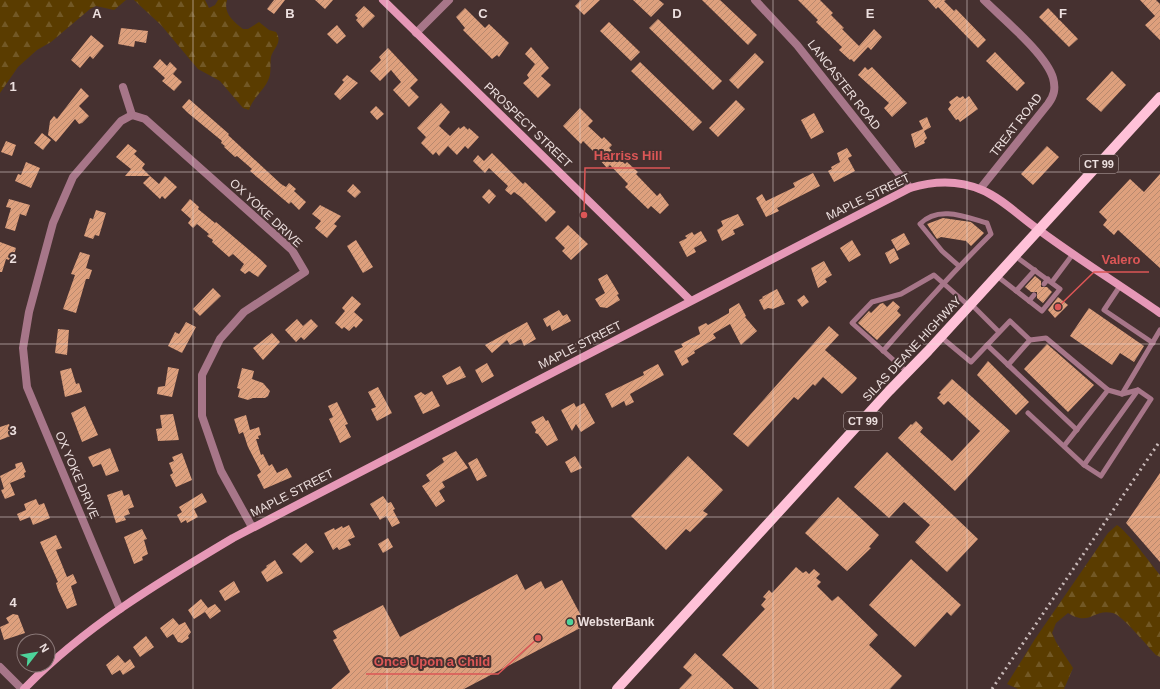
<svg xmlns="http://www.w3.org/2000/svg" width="1160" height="689" font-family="Helvetica,sans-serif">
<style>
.forest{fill:url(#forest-firs)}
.building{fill:url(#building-hatch)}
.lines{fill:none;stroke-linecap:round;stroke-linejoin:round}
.service{stroke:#a77689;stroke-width:5}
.minor{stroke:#a77689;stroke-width:8}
.secondary{stroke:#e698b7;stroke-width:8}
.primary{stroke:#ffc1d8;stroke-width:10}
.rail{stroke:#c9bab9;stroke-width:3;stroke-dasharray:2 4;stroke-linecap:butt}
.grid{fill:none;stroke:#ede0df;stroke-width:1;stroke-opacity:0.55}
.poi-dot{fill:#4dd39a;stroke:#463130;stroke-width:1.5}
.labels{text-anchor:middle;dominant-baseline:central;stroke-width:4;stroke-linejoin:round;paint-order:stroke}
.shield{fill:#463130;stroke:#bbacaa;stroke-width:1}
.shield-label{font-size:11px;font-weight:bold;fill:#ede0df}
.street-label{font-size:12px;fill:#ede0df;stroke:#463130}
.poi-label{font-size:12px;font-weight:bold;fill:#ede0df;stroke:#463130;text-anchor:start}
.grid-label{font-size:13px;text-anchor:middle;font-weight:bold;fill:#ede0df;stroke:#463130;stroke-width:4;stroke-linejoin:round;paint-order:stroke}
.leader{fill:none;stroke:#dc5656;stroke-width:1.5}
.callout-dot{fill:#dc5656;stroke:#463130;stroke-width:1.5}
.callout-label{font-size:13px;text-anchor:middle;font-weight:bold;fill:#dc5656;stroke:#463130;stroke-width:4;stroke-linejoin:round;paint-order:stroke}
</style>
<defs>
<pattern id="forest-firs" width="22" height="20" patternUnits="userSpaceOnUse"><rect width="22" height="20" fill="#5a3c00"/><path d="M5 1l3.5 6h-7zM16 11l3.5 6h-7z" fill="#725825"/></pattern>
<pattern id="building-hatch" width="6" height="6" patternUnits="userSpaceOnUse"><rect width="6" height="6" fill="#dea07d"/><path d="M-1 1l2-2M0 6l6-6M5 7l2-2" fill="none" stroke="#b8896e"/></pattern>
</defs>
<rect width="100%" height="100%" fill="#463130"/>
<g class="forest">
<polygon points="0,0 126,0 114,10 96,6 90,9 51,42 37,50 18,67 0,93"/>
<path d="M134 0H205L209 8 215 5 218 0H227C223 13 233 21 243 29H248L259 22 269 30 276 32C282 41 276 46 272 54 269 59 272 71 269 78 265 90 253 97 249 110L243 108 220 81 198 69 161 25Z"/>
<path d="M1117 525C1126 530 1151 564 1160 575V657L1156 655C1148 647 1122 615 1113 613 1093 608 1090 627 1068 613L1056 623 1052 633 1056 642 1073 668 1064 689H1018L1007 684 1035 639 1108 533Z"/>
</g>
<g class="building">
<polygon points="274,0 285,0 274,14 267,9"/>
<polygon points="315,0 333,0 325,9"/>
<polygon points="581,0 600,0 584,15 575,6"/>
<polygon points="633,0 659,0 664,4 651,17"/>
<polygon points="702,0 720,0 757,35 748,45"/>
<polygon points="798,0 820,0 833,13 831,15 844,28 842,29 859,46 874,29 882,37 871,50 868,47 854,62 851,59 850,60 839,50 842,47 816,22 818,20"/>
<polygon points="928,0 946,0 944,1 954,11 956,9 986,40 978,48 938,7 936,9"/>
<polygon points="1140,0 1156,0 1160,4 1160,40 1145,25 1155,16"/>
<polygon points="364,6 375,16 363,28 356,20 358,18 355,15"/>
<polygon points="465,8 485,28 489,24 509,43 499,57 497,55 492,59 463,30 465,28 456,17"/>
<polygon points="1048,8 1078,39 1069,47 1039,17"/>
<polygon points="658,19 722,81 713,90 649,28"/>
<polygon points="609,22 640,52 631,61 600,31"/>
<polygon points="337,25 346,36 337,44 327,34"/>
<polygon points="121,28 148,31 146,43 135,41 134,47 118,44"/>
<polygon points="91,35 104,46 93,59 90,56 80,68 71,60"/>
<polygon points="531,47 549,68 541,76 551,85 538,98 523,83 529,78 527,75 535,64 525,54"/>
<polygon points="388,48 418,80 410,88 419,97 409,107 393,90 401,82 391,70 380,81 370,71 381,60 379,57"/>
<polygon points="995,52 1025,83 1017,91 986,61"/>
<polygon points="755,53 764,62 738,89 729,80"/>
<polygon points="160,59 167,66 170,62 177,69 173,74 182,82 174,91 162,81 165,78 153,67"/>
<polygon points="640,62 702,122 693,131 631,71"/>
<polygon points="865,67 868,70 872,67 907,103 892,117 884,108 889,103 858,75"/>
<polygon points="1112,71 1126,85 1101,112 1086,99"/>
<polygon points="347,75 358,83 340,100 334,94 344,82 342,80"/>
<polygon points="81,88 89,96 79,106 89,116 82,123 79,124 75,119 56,142 48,135 50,121 54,116 57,119"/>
<polygon points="957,96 960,98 963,96 965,99 969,96 978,109 960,122 958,119 956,120 948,109 951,105 949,102"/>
<polygon points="189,99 229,134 228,135 281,184 286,187 289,183 296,189 294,191 306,202 299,210 291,202 289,204 250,171 252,169 237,156 235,157 224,147 225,146 221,143 222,141 188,113 182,107"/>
<polygon points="736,100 745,109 718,137 709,128"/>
<polygon points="441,103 450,112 439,126 450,136 459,127 460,129 464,126 468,130 469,128 479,137 468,149 465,146 457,155 448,146 439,156 436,152 433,155 421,143 426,137 417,128"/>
<polygon points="376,106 384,114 377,120 370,112"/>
<polygon points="580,108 593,121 588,126 602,139 604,137 612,145 609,148 625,164 627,162 638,172 636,174 657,196 660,193 669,205 660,214 651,206 648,209 625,187 628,184 610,165 607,168 599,159 600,158 583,141 581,144 563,126"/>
<polygon points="814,113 824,132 811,139 801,120"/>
<polygon points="927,117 931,127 924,131 927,138 924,141 925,143 915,148 911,134 923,129 919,121"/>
<polygon points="42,133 51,140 43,150 34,143"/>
<polygon points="6,141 16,145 12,156 1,152"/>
<polygon points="128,144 137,151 134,154 145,164 142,168 150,176 125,176 131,169 116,157"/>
<polygon points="1047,146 1059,157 1033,185 1021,174"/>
<polygon points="847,148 852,156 848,158 855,171 834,182 828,171 832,169 831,167 840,162 837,153"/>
<polygon points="492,153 523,184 525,182 556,212 546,222 521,197 514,192 511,195 505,190 508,186 489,168 485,173 473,161 478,155 484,161"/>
<polygon points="26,162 40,168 31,188 15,181 18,174 21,175"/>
<polygon points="813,173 820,186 777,208 779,211 766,217 756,198 762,194 766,201 795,187 793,183"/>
<polygon points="1160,174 1160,268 1118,230 1114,235 1103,225 1107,220 1099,212 1130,179 1144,192"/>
<polygon points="150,176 159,184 165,176 177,187 165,199 162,196 160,199 143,183"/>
<polygon points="353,184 361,192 355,198 347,191"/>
<polygon points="489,189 496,196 489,204 482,197"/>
<polygon points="9,199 30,205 26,216 20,214 15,231 5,228 11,208 6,207"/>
<polygon points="190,199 199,207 198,209 215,223 216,222 261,260 267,266 258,277 249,271 245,274 240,270 244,264 233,254 229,257 212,242 213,240 207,236 209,234 197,224 193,228 188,223 191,219 181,210"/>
<polygon points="320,205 341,216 334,224 337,226 327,238 315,228 321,221 312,214"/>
<polygon points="96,210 106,213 99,236 95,235 93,239 84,236 90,218 93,219"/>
<polygon points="738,214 744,225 733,230 735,234 722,241 717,230 723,226 721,221"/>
<polygon points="943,218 971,222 984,233 971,246 966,241 941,237 937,239 927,224"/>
<polygon points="568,225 588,244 571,260 562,251 565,248 555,238"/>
<polygon points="701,231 707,241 694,248 696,252 687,257 679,242 687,238 685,236 692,232 694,235"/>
<polygon points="904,233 910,244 897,251 891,240"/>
<polygon points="356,240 373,267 363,273 347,246"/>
<polygon points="852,240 861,255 849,262 840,248"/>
<polygon points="0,242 16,248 12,261 6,259 2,272 0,272"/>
<polygon points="894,248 899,259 890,264 885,253"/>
<polygon points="80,252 90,255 86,268 92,270 89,279 86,279 76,313 63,309 75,275 71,274"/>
<polygon points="824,261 832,275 825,279 827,282 818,288 811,268"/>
<polygon points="607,274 619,294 617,295 620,300 607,308 600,307 595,299 605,293 598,279"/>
<polygon points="1035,276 1041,281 1041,287 1047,287 1052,292 1043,303 1037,298 1037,292 1031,292 1025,287"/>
<polygon points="213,288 221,296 200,316 193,309"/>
<polygon points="777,289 785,304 773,309 768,308 764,310 759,300 763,298 762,297"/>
<polygon points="804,295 809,302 802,307 797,300"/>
<polygon points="352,296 361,304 354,312 363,320 356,328 354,326 349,331 344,327 342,329 335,323 345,311 342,308"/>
<polygon points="1058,297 1068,305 1055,318 1048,310"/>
<polygon points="893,301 900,307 897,311 901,315 877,340 858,323 869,311 871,313 880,304 883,303 887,307"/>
<polygon points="739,303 746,316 745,317 757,331 741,345 730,324 713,334 716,338 694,351 695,353 687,358 689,362 682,366 674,351 683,347 681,344 700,334 698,327 706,323 708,325 729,313 729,309"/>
<polygon points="1089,308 1144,346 1134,362 1120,353 1112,365 1070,336"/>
<polygon points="559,310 563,316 567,314 571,321 552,331 550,325 547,327 543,319"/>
<polygon points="297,319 303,326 311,319 318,326 304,340 301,337 296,342 285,330"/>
<polygon points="186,322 196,327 182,353 168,346 175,332 179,334"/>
<polygon points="527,322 536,339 524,346 521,339 510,345 507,340 492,353 485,345"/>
<polygon points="829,326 839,335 825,350 857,378 855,381 842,394 823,377 815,386 813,384 798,400 794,397 748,447 733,434"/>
<polygon points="58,329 69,330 67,355 55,353"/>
<polygon points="272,333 280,342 263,360 253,348"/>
<polygon points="1047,344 1094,385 1068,412 1024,369"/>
<polygon points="988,361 1029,402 1016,415 977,375"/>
<polygon points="487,363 494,376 482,383 475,370"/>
<polygon points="658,364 664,375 630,394 634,402 626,406 624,401 612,408 605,394 644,375 643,372"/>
<polygon points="460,366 466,377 447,385 442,376"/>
<polygon points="168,367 179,369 172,397 157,394 158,387 165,386"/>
<polygon points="71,368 76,384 79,383 82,392 65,397 60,371"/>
<polygon points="242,368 254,371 252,379 263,383 270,391 268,396 265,398 253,398 248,400 238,397 240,389 237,388"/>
<polygon points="952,379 1010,431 955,491 898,438 911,424 912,425 916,421 923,428 920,432 952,461 980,431 948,401 944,405 937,398 941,394 939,393"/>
<polygon points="378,387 392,413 377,421 371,409 376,407 368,392"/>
<polygon points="432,391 440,406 423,414 414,396 421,392 425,395"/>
<polygon points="337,402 348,424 345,425 351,437 340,443 329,419 333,417 328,406"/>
<polygon points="574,403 576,407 584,403 595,423 581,432 576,424 572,431 561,410"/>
<polygon points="85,406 98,435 82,442 71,413"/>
<polygon points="173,414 179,440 158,441 156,429 162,428 160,415"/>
<polygon points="246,415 250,430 259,427 261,435 258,436 259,439 256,439 261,455 263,454 269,466 272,464 277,473 287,468 292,477 264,489 257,475 261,472 248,447 243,432 239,434 234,419"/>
<polygon points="543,416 546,421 548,420 558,440 547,446 538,434 535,433 536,430 531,422"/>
<polygon points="9,424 13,435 0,440 0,427"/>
<polygon points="110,448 119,471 106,476 101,464 93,467 88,457"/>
<polygon points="456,451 468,468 442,482 445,487 439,491 445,501 436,507 422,486 430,481 426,475 444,462 442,458"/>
<polygon points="887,452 978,539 947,572 915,542 930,525 904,502 889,518 854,487"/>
<polygon points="182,453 192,480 176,487 170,475 173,473 169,463 174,461 172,457"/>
<polygon points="575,456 582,468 571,473 565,462"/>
<polygon points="688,456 723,490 703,511 708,514 690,532 686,529 666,550 631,516"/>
<polygon points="477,458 487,476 477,481 468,463"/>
<polygon points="22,462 26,472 24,473 25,477 10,483 15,495 5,499 1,490 4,489 0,476 16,468 15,464"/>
<polygon points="1160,473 1160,562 1126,523"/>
<polygon points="122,490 124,496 129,494 134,507 128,509 130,514 124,516 126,520 116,523 107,495"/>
<polygon points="202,493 207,502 194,509 198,517 187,523 186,520 181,523 177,515 182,512 179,507"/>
<polygon points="383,496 388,503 391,502 395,509 393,510 400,523 392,527 386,516 380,520 370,504"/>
<polygon points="838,497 879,535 869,547 871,548 847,571 805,533"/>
<polygon points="36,499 39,505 44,503 50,518 33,525 30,517 20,521 17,514 26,510 24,504"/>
<polygon points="349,525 355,537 348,540 351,545 339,550 337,547 333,550 324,533 334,528 335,530 342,526 343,528"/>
<polygon points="142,529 147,539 144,540 148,554 142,557 143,560 134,564 124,537"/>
<polygon points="56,535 62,548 56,550 67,577 73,574 77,583 71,586 77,605 67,609 58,590 56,583 58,582 40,542"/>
<polygon points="388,538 393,547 383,553 378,544"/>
<polygon points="306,543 314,552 301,563 292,554"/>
<polygon points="911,559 961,605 951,616 947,612 915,647 869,605"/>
<polygon points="275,560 283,573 267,582 261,572 267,567 266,566"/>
<polygon points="796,567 803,573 806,571 809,574 814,569 820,574 816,578 821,582 817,586 832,601 838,596 878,635 869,645 902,676 890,689 759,689 722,655 765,609 761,605 766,599 763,597 769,590 772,593"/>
<polygon points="517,574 525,590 541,581 545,589 562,580 586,625 464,689 331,689 350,672 333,640 337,638 333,631 383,605 400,637"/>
<polygon points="234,581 240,592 225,601 219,591"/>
<polygon points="201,599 208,608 215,604 221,611 210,619 205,612 194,619 188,610"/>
<polygon points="13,614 18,615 25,633 4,640 0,627 9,623 6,618"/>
<polygon points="173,618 179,625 185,622 191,632 188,636 189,638 182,643 178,642 173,634 167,638 160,628"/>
<polygon points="146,636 154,647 140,657 133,647"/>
<polygon points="695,653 734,689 679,689 692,675 683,667"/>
<polygon points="118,655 125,663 130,659 135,667 123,675 120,670 112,675 106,665"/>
</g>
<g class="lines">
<g class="service">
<polyline points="997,276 1042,311 1060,289 1015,256"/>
<polyline points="1052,282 1073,254"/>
<polyline points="1044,284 1048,279"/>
<polyline points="1120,286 1104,310 1153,343"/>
<polyline points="1016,291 1035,270"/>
<polyline points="1029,301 1034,295"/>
<polyline points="971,304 999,332"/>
<polyline points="941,337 971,362 1010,321 1030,340"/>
<polyline points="987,345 1077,430"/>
<path d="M883 351C918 311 953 272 991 234L987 223C966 217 938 205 920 224L942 251 959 266"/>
<polyline points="1008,365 1030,340 1046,338 1108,390 1122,394 1138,390 1151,399 1101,476 1084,465 1028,413"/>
<polyline points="907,372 852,323 872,302 901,294 934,275 969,306"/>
<polyline points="1122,394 1160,330"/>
<polyline points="1064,446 1108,390"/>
<polyline points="1084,465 1138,390"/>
</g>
<g class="minor">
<polyline points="755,0 797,45 910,188"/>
<polyline points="416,33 449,0"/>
<polyline points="123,87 132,115"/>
<path d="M980 189 1048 104C1054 96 1056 89 1053 78 1046 54 1003 19 984 0"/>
<polyline points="120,609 27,387 23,348 29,312 53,223 73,177 121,121 132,115 145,119 292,250 305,272 244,312 220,339 202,375 202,416 221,471 252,527"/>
<polyline points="0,667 22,689"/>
</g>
<g class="secondary">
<polyline points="383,0 690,300"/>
<path d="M24 689C84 627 159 582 233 538L910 188C933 181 959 180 982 190 1003 199 1020 217 1039 230 1078 259 1120 285 1160 313"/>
</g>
<polyline class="primary" points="617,689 889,391 928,351 1160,97"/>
<polyline class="rail" points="992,689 1160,441"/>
</g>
<path class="grid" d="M193 0V689M387 0V689M580 0V689M773 0V689M967 0V689M0 172H1160M0 344H1160M0 517H1160"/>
<circle class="poi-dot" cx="570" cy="622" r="4"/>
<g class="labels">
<g class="shield">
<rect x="1080" y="155" width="38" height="18" rx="3"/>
<rect x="844" y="412" width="38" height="18" rx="3"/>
</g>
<g class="shield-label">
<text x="1099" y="164">CT 99</text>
<text x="863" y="421">CT 99</text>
</g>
<g class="street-label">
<text transform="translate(844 85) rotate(52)">LANCASTER ROAD</text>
<text transform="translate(528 125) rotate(44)">PROSPECT STREET</text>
<text transform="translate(1016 125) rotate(-52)">TREAT ROAD</text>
<text transform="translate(868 197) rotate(-26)">MAPLE STREET</text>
<text transform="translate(266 213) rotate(43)">OX YOKE DRIVE</text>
<text transform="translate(580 345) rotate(-27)">MAPLE STREET</text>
<text transform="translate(912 349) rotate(-47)">SILAS DEANE HIGHWAY</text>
<text transform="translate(77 475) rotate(67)">OX YOKE DRIVE</text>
<text transform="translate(292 493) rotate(-27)">MAPLE STREET</text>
</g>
<g class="poi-label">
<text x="578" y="622">WebsterBank</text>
</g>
</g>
<g class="grid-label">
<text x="97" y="18">A</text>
<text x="290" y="18">B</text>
<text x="483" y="18">C</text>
<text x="677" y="18">D</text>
<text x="870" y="18">E</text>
<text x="1063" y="18">F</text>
<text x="13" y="91">1</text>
<text x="13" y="263">2</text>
<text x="13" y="435">3</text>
<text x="13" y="607">4</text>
</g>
<path class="leader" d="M584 215L585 168H670M1058 307L1094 272H1149M538 638L498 674H366"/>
<g class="callout-dot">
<circle cx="584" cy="215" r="4"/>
<circle cx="1058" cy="307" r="4"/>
<circle cx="538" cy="638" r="4"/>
</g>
<g class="callout-label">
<text x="628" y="160">Harriss Hill</text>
<text x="1121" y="264">Valero</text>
<text x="432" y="666">Once Upon a Child</text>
</g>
<g transform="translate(36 653) rotate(59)"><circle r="19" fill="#463130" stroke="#897776"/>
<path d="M0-3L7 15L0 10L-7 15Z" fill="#4dd39a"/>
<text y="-6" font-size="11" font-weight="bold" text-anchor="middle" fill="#ede0df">N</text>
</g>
</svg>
